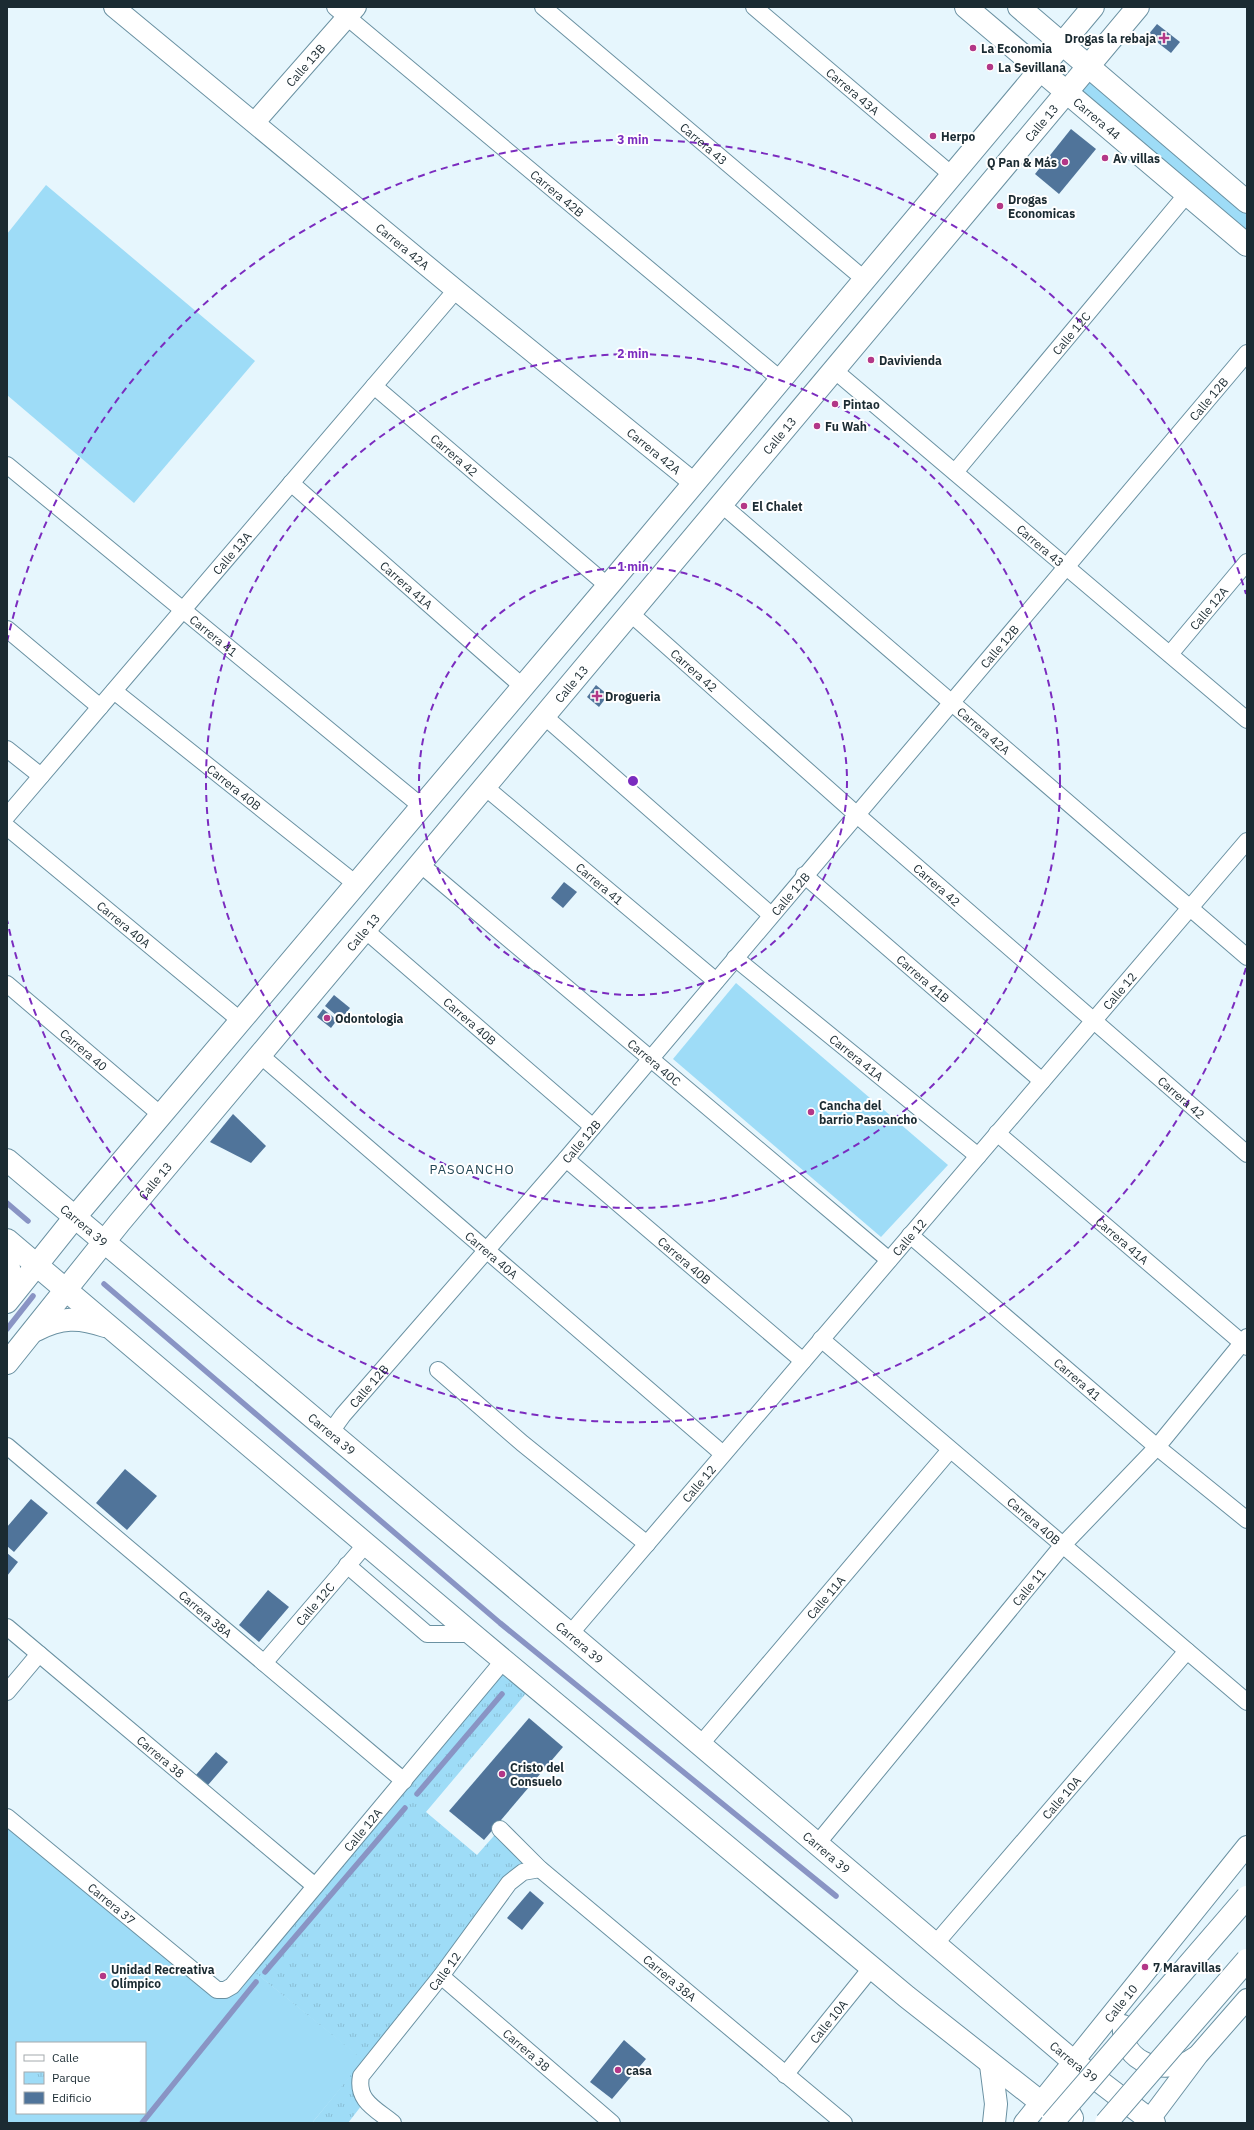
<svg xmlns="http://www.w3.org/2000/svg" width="1254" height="2130" font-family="'IBM Plex Sans',sans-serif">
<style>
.grass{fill:#9edcf7;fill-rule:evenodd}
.park{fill:url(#park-tufts)}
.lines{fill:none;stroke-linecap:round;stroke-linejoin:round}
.stream{stroke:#8994c4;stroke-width:5.5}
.building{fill:#50749a}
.minor-casing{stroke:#6a91a2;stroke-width:18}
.tertiary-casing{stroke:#6a91a2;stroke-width:22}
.secondary-casing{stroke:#6a91a2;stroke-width:24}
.minor{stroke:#fff;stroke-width:16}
.tertiary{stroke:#fff;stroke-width:20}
.secondary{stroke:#fff;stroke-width:22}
.primary-bridge-casing{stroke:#6a91a2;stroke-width:24;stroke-linecap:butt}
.primary-bridge{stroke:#fff;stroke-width:22}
.ring{fill:none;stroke:#7b2cbf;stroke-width:2;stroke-dasharray:7 5}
.poi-dot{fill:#b33787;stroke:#fff;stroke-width:1.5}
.labels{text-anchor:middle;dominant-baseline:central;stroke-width:4;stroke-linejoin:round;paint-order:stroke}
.poi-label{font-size:12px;font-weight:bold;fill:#1b2b32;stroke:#fff;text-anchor:start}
.street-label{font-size:12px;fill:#1b2b32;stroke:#fff}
.neighbourhood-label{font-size:13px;letter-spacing:1px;fill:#224756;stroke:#fff}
.centre{fill:#7b2cbf;stroke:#fff;stroke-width:2}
.ring-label{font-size:12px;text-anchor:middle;font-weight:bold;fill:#7b2cbf;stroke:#fff;stroke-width:4;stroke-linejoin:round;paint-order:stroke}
</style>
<defs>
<pattern id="park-tufts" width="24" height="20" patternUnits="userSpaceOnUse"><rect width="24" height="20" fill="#9edcf7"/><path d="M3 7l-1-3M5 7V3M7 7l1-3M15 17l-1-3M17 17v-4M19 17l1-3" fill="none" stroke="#88bdd4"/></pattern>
</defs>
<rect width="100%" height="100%" fill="#e6f6fd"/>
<g class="grass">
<polygon points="1087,66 1247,202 1247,245 1078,103"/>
<polygon points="46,185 255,361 134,503 7,395 7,234"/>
<polygon points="736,983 948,1165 881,1237 673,1059"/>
<path d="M7 1817 217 1990 247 1966 364 2060 312 2123H7ZM17 2043H145V2113H17Z"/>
</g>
<polygon class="park" points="504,1660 533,1685 426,1812 477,1855 500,1829 540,1869 523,1872 369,2064 365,2101 348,2123 312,2123 363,2060 247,1966"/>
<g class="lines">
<g class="stream">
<polyline points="7,1203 28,1221"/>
<polyline points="104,1284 500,1623 836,1896"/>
<polyline points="7,1329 33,1296"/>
<polyline points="417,1794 502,1694"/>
<polyline points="265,1972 405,1808"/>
<polyline points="142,2123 256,1982"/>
</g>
</g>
<g class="building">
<polygon points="1157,24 1180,42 1171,53 1148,35"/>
<polygon points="1071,129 1096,149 1059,194 1035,174"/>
<polygon points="596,685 608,695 599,707 587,697"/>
<polygon points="564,882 577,892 563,908 551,898"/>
<polygon points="334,995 350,1008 341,1019 325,1006"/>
<polygon points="323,1009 337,1020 331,1028 317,1017"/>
<polygon points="233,1114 266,1146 251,1163 210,1142"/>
<polygon points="125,1469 157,1496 127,1530 96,1503"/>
<polygon points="31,1499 48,1513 14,1552 7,1546 7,1527"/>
<polygon points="7,1553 18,1562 7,1576"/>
<polygon points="268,1590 289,1607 259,1642 239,1625"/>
<polygon points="529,1718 563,1747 484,1840 449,1811"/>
<polygon points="216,1752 228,1762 208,1785 196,1775"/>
<polygon points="530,1891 544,1903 522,1930 507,1918"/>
<polygon points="624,2040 646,2059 612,2099 590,2082"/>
</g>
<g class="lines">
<defs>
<g id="minor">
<path id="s1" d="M335 7 780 379"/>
<path id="s2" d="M543 7 864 279"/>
<path id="s3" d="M754 7 952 175"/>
<path id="s4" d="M834 370 1247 720"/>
<path id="s5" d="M374 386 608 586"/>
<path id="s6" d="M7 465 421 806"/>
<path id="s7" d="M955 472 1187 194"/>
<path id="s8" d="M291 483 522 686"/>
<path id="s9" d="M721 504 1247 957"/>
<path id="s10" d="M630 613 856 814 1247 1154"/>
<polyline points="7,629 100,707"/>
<path id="s11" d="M1170 654 1247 562"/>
<path id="s12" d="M114 691 356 884"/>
<polyline points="544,716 771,915"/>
<polyline points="7,749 41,776"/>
<path id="s13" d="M485 787 716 981"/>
<path id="s14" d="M7 816 456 290"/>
<path id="s15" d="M7 827 241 1021"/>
<path id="s16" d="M420 864 889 1260"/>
<path id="s17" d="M804 875 1042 1081"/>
<path id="s18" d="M365 930 593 1127"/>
<path id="s19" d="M735 958 978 1156"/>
<path id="s20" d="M7 984 161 1115"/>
<path id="s21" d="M260 1055 723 1454"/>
<path id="s22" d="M997 1133 1247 1347"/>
<path id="s23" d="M566 1159 803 1361"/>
<path id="s24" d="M910 1235 1157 1447 1247 1520"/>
<path id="s25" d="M821 1339 1247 1702"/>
<polyline points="438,1370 522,1443 647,1544"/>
<path id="s26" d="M330 1433 343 1415 566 1159 1247 353"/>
<path id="s27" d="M7 1446 404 1781"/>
<polyline points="347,1565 427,1634 472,1634"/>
<path id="s28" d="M7 1627 315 1886"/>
<path id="s29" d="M570 1634 1247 841"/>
<path id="s30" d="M264 1663 366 1544"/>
<polyline points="7,1692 39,1654"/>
<path id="s31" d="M700 1745 950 1450"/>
<path id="s32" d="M7 1817 217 1990H225L232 1986 504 1660"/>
<path id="s33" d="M500 1829 540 1869 844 2123"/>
<path id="s34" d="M817 1844 1062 1546 1157 1447 1247 1337"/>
<path id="s35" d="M936 1943 1187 1651"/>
<path id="s36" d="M441 1976 612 2123"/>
<path id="s37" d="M785 2075 872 1967"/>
<path id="s38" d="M393 2123C376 2109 356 2101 361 2076L441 1976 509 1883 523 1872 540 1869"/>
</g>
<g id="tertiary">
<path id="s39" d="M114 7 456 290 694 483"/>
<path id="s40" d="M255 122 356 7"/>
<path d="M1123 2025C1120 2064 1167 2078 1195 2057"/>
<path id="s41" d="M1024 2123 1247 1846"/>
<polyline points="1147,2123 1198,2055 1247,1999"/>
</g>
<g id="secondary">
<path id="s42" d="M966 7 1247 245"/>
<polyline points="1019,7 1247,202"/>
<path id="s43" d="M7 1160 570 1634 1074 2062 1154 2123"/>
<polyline points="7,1240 472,1634 907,1997 1067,2123"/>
<polyline points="7,1258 9,1268 7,1294"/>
<polyline points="7,1302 75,1217 608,586 1093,7"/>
<path d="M36 1330C61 1317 79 1317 105 1326"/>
<path id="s44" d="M7 1363 120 1222 1138 7"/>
<polyline points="991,2065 996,2104 994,2123"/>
<path d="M1072 2118C1060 2101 1067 2079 1074 2062"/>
</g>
</defs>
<use href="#minor" class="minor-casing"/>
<use href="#tertiary" class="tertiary-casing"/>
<use href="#secondary" class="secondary-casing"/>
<use href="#minor" class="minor"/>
<use href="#tertiary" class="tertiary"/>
<use href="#secondary" class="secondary"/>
<defs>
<g id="primary-bridge">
<polyline points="1052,2123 1247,1897"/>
<polyline points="1106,2123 1247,1960"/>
</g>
</defs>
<use href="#primary-bridge" class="primary-bridge-casing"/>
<use href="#primary-bridge" class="primary-bridge"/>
</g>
<g class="ring">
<circle cx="633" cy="781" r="214"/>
<circle cx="633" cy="781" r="427"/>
<path d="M1246 968A641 641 0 0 1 7 920M7 642A641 641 0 0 1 1246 594"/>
</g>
<g class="poi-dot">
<path d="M1162 32h4v4h4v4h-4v4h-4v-4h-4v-4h4z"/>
<circle cx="973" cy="48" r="4"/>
<circle cx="990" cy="67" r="4"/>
<circle cx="933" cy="136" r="4"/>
<circle cx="1105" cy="158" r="4"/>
<circle cx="1065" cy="162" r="4"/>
<circle cx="1000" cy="206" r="4"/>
<circle cx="871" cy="360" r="4"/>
<circle cx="835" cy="404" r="4"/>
<circle cx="817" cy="426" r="4"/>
<circle cx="744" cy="506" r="4"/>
<path d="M595 690h4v4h4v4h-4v4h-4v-4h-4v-4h4z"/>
<circle cx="327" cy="1018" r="4"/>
<circle cx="811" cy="1112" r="4"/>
<circle cx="502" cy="1774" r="4"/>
<circle cx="1145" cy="1967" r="4"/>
<circle cx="103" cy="1976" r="4"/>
<circle cx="618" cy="2070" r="4"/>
</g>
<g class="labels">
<g class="poi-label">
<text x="1156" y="38" text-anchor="end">Drogas la rebaja</text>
<text x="981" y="48">La Economia</text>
<text x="998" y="67">La Sevillana</text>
<text x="941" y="136">Herpo</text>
<text x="1113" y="158">Av villas</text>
<text x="1057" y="162" text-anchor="end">Q Pan &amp; Más</text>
<text x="1008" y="199">Drogas<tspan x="1008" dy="14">Economicas</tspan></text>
<text x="879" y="360">Davivienda</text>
<text x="843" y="404">Pintao</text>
<text x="825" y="426">Fu Wah</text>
<text x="752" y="506">El Chalet</text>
<text x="605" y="696">Drogueria</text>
<text x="335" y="1018">Odontologia</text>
<text x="819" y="1105">Cancha del<tspan x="819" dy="14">barrio Pasoancho</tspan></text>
<text x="510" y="1767">Cristo del<tspan x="510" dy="14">Consuelo</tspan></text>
<text x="1153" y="1967">7 Maravillas</text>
<text x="111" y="1969">Unidad Recreativa<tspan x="111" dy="14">Olímpico</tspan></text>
<text x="626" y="2070">casa</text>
</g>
<g class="street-label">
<text stroke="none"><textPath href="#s40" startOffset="76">Calle 13B</textPath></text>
<text stroke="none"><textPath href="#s3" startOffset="130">Carrera 43A</textPath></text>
<text stroke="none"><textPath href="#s42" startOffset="172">Carrera 44</textPath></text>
<text stroke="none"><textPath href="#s44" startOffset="1615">Calle 13</textPath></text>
<text stroke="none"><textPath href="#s2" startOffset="211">Carrera 43</textPath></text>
<text stroke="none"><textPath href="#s1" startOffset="290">Carrera 42B</textPath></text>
<text stroke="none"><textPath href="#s39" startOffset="375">Carrera 42A</textPath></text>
<text stroke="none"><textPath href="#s7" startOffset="181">Calle 12C</textPath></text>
<text stroke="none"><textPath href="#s26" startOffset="1357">Calle 12B</textPath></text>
<text stroke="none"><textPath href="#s44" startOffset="1207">Calle 13</textPath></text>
<text stroke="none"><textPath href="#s39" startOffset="699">Carrera 42A</textPath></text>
<text stroke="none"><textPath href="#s5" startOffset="106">Carrera 42</textPath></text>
<text stroke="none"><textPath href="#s4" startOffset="271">Carrera 43</textPath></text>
<text stroke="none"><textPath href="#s14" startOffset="346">Calle 13A</textPath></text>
<text stroke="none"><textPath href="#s8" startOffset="154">Carrera 41A</textPath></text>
<text stroke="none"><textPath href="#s11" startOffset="60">Calle 12A</textPath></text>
<text stroke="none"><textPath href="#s6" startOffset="268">Carrera 41</textPath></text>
<text stroke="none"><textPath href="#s26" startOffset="1033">Calle 12B</textPath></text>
<text stroke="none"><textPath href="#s10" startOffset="86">Carrera 42</textPath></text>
<text stroke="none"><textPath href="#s44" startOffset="883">Calle 13</textPath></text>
<text stroke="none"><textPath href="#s9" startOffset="347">Carrera 42A</textPath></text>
<text stroke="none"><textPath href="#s12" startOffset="154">Carrera 40B</textPath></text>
<text stroke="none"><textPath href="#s13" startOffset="150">Carrera 41</textPath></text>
<text stroke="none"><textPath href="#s10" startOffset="410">Carrera 42</textPath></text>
<text stroke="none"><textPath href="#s26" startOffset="709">Calle 12B</textPath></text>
<text stroke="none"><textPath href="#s15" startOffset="152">Carrera 40A</textPath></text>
<text stroke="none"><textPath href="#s44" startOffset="559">Calle 13</textPath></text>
<text stroke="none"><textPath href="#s17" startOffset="158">Carrera 41B</textPath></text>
<text stroke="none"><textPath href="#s29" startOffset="846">Calle 12</textPath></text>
<text stroke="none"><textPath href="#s18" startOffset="139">Carrera 40B</textPath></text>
<text stroke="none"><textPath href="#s20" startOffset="101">Carrera 40</textPath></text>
<text stroke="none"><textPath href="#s19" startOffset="157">Carrera 41A</textPath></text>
<text stroke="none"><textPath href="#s16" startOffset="307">Carrera 40C</textPath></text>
<text stroke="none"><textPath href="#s10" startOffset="734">Carrera 42</textPath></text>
<text stroke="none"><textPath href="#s26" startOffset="385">Calle 12B</textPath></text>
<text stroke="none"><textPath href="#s44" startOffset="235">Calle 13</textPath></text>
<text stroke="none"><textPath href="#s43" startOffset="101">Carrera 39</textPath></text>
<text stroke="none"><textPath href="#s29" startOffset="522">Calle 12</textPath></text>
<text stroke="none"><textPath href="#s22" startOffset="165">Carrera 41A</textPath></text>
<text stroke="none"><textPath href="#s21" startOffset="306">Carrera 40A</textPath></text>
<text stroke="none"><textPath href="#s23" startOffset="156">Carrera 40B</textPath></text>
<text stroke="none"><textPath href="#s24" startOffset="221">Carrera 41</textPath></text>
<text stroke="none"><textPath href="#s26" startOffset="61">Calle 12B</textPath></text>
<text stroke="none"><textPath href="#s43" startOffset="425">Carrera 39</textPath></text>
<text stroke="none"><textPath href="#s29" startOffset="198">Calle 12</textPath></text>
<text stroke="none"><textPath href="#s25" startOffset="280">Carrera 40B</textPath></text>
<text stroke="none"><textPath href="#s34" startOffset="333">Calle 11</textPath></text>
<text stroke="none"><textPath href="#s31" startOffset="194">Calle 11A</textPath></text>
<text stroke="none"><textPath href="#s30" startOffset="78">Calle 12C</textPath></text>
<text stroke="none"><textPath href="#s27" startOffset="260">Carrera 38A</textPath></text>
<text stroke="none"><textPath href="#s43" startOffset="749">Carrera 39</textPath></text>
<text stroke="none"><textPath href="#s28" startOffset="201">Carrera 38</textPath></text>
<text stroke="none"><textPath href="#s35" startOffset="192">Calle 10A</textPath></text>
<text stroke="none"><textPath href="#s32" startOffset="492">Calle 12A</textPath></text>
<text stroke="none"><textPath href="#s43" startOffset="1073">Carrera 39</textPath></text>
<text stroke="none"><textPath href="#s32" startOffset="136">Carrera 37</textPath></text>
<text stroke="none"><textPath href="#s38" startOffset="195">Calle 12</textPath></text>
<text stroke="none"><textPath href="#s33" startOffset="226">Carrera 38A</textPath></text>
<text stroke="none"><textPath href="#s41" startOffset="154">Calle 10</textPath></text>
<text stroke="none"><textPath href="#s37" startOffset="69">Calle 10A</textPath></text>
<text stroke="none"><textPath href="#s36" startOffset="113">Carrera 38</textPath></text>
<text stroke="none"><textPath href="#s43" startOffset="1397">Carrera 39</textPath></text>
</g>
<g class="neighbourhood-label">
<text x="472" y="1169">PASOANCHO</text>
</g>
</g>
<circle cx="633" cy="781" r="6" class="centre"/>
<g class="ring-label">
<text x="633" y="144">3 min</text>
<text x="633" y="358">2 min</text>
<text x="633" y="571">1 min</text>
</g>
<rect width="1254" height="2130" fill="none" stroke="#1b2b32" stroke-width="16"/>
<rect x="16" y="2042" width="130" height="72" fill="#ffffff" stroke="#a4aaad"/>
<rect x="24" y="2055" width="20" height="6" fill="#ffffff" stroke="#a4aaad"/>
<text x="52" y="2062" font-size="12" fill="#1b2b32">Calle</text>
<rect x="24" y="2072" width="20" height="12" fill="url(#park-tufts)" stroke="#a4aaad"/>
<text x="52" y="2082" font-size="12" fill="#1b2b32">Parque</text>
<rect x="24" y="2092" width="20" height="12" fill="#50749a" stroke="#a4aaad"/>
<text x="52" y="2102" font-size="12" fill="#1b2b32">Edificio</text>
</svg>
